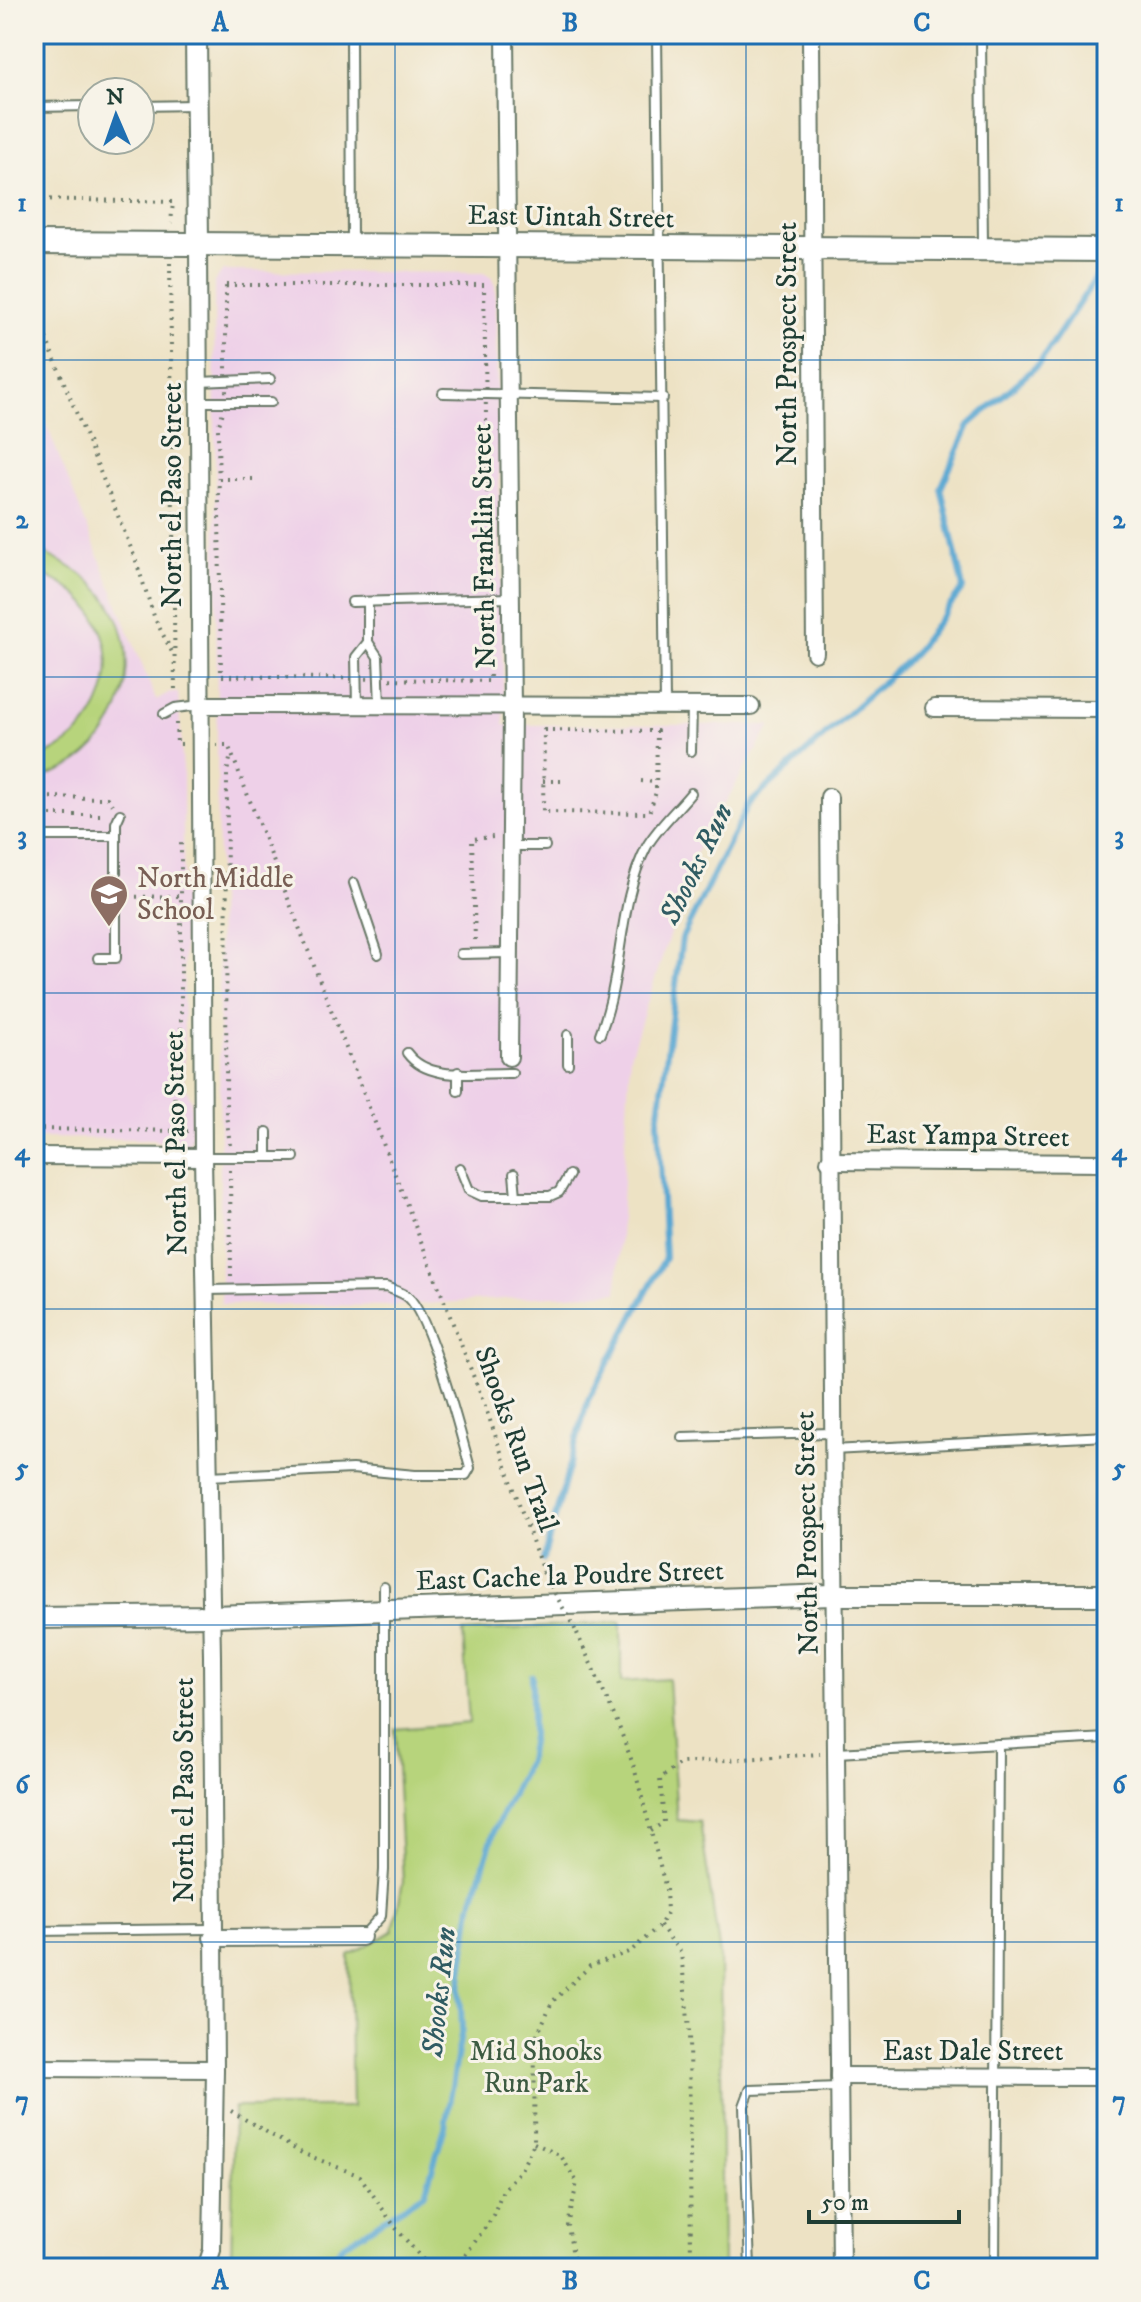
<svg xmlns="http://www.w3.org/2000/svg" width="1141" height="2302" font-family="'IM FELL DW Pica',serif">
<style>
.built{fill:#eed0e8}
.green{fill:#b7d47b;stroke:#6b8858;stroke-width:2}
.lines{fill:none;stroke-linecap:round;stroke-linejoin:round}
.stream{stroke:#57a6d1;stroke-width:6}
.service-casing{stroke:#677766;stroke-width:12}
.minor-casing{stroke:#677766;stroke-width:20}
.tertiary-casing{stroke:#677766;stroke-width:24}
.secondary-casing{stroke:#677766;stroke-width:26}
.path{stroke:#677766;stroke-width:4;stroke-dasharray:2 6;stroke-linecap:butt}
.service{stroke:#fff;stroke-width:8}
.minor{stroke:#fff;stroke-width:16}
.tertiary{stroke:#fff;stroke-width:20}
.secondary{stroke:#fff;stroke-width:22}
.path-bridge{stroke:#677766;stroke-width:4;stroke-dasharray:2 6;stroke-linecap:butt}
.grid{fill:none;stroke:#1f6fb2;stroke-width:2;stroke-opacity:0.55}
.labels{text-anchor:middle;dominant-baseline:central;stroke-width:6;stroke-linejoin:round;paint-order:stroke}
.street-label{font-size:28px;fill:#1f3d34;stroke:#f7f3e8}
.education-label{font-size:28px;fill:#785e54;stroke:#f7f3e8;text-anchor:start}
.park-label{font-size:28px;fill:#3d5b42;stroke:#f7f3e8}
.water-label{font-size:30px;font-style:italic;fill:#305c63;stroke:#f7f3e8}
.neatline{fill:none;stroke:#1f6fb2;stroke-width:3}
.grid-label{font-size:26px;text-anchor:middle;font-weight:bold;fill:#1f6fb2}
</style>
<rect width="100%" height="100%" fill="#f7f3e8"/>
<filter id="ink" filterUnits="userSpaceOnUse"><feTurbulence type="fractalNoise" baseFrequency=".0125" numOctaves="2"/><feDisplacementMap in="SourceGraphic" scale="16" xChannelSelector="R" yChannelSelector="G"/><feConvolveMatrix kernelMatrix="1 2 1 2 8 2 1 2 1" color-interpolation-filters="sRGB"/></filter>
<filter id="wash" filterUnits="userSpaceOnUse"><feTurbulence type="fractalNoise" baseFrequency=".006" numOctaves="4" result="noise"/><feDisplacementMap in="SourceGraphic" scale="32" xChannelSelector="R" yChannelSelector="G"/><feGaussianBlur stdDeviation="1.8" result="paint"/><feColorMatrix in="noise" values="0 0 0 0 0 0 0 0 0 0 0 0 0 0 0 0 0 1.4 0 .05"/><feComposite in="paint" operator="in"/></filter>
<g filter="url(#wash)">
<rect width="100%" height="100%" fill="#ede2c4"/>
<g class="built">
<polygon points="223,271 483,273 491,277 495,286 504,725 771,725 697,850 630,1056 617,1292 391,1306 221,1304 214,282"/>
<polygon points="34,416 43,416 156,700 170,692 178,693 183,773 184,1083 191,1100 192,1134 189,1144 180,1146 168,1147 154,1139 34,1138"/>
</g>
<g class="green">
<path d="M34 548C62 562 89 574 108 601 152 665 115 767 34 778V758C102 741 132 657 85 603 71 587 53 579 34 570Z"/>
<polygon points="621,1622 621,1682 668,1679 677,1820 700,1822 720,1955 723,2268 231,2268 234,2107 352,2107 349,1955 393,1931 403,1882 395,1729 469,1723 463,1632"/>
</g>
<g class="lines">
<g class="stream">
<polyline points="543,1560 588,1400 665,1258 658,1121 682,938 748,805 914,654 963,588 941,488 969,425 1039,364 1107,261"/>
<polyline points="322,2268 344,2245 425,2193 445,2127 462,2029 460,1989 471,1906 495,1829 528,1761 532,1736 532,1676"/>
</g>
</g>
</g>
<g filter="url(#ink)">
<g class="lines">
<defs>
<g id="service">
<polyline points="351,34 352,245"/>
<polyline points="657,34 665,705"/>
<polyline points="981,34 983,246"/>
<polyline points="140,106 195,105"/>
<polyline points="34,107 92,106"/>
<polyline points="34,220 36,243"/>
<polyline points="199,382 270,379"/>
<polyline points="443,393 663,398"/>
<polyline points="200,402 271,402"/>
<polyline points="1107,463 1107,505"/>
<polyline points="352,602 511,598"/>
<polyline points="368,602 368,642 378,657 380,706"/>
<polyline points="357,705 356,657 368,642"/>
<polyline points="164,714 175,708 201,705"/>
<polyline points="691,751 692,706"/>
<polyline points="34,836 116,836"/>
<polyline points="511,846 545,846"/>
<polyline points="354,883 378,954"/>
<polyline points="461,954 510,953"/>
<polyline points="98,958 116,958 116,823 120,814"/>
<path d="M600 1034C624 974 617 903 647 846 658 827 677 810 691 793"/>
<polyline points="568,1035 568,1064"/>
<path d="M407 1053C429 1083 477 1072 512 1073"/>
<polyline points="458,1072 458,1091"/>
<polyline points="267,1132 267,1157"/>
<polyline points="203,1157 294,1157"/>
<polyline points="460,1168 469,1190 482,1196 550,1196 559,1192 569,1175"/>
<polyline points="514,1174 516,1196"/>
<path d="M206 1290 386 1287C393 1290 403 1292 409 1298 430 1318 461 1434 470 1468L466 1475H415L352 1469 209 1476"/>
<polyline points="682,1437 831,1433"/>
<polyline points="832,1450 1107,1436"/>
<polyline points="837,1753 1107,1738"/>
<polyline points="34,1931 212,1929"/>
<polyline points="362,1937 381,1916 384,1870 384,1587"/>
<polyline points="750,2268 744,2106 750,2090 839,2087"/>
<polyline points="995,2268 998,1744"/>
</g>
<g id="minor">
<polyline points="505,34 512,708 509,1057"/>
<polyline points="811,34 815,653"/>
<polyline points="198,243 203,1157 212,1656 215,2069 212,2250 206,2268"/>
<polyline points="201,705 751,706"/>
<polyline points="934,708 1107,709"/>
<path d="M829 797C830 1287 837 1778 841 2268"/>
<polyline points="34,1156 203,1157"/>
<polyline points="829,1161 1107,1163"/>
<polyline points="212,1938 362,1937"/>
<polyline points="34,2068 215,2069"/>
<polyline points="839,2076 1107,2077"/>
</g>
<g id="tertiary">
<polyline points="196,34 198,243"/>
<polyline points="34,1618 212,1616 832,1595 1107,1595"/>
</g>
<polyline id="secondary" points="34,243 1107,250"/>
</defs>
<use href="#service" class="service-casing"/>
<use href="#minor" class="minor-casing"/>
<use href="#tertiary" class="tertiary-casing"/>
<use href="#secondary" class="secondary-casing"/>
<g class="path">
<polyline points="34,199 173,202 171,223"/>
<polyline points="170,263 175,694"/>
<polygon points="226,285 484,285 490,681 221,676 218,428 226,402"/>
<polyline points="34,317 44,333 135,558 155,619 173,654"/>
<polyline points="219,479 255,479"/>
<polyline points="176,723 177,744 182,744"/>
<polygon points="544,730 657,731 656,792 649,813 543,812"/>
<polyline points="216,745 228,745 231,752 485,1406 543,1572"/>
<polyline points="543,781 564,781"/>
<polyline points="641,781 656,782"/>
<polyline points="34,797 107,798 112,805"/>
<polyline points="34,815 103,815"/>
<polyline points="128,897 181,896"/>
<polyline points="475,940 472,839 494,837"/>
<polyline points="34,1129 188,1131"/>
<polyline points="174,1139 175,1080 181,1073 181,839"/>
<polyline points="230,1145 226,1114 227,772 231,755"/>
<polyline points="230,1170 231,1277"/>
<polyline points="651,1831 664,1822 660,1779 680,1763 820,1754"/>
<polyline points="660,1925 681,1953 689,2029 691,2268"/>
<polyline points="231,2111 302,2153 360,2176 395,2227 430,2268"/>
<polyline points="534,2143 561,2156 577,2182 568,2226 575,2268"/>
<polyline points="460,2266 469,2268"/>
<polyline points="456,2268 492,2218 503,2190 521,2170 534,2143 535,2040 552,2002 590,1966 631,1951 660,1925 667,1913 666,1889 634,1767 618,1724 576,1631"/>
</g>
<use href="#service" class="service"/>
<use href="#minor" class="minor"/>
<use href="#tertiary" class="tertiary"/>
<use href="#secondary" class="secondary"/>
<polyline class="path-bridge" points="543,1572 576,1631"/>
</g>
</g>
<path class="grid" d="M395 34V2268M746 34V2268M34 360H1107M34 677H1107M34 993H1107M34 1309H1107M34 1625H1107M34 1942H1107"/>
<defs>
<symbol id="school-pin" viewBox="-11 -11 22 30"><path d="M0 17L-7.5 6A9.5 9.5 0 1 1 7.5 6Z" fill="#8d6e63" stroke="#f7f3e8"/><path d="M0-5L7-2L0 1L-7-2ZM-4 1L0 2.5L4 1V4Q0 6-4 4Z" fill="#fff"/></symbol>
</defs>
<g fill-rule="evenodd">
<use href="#school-pin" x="87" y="872" width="44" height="60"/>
</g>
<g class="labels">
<g class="street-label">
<text transform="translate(571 217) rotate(1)">East Uintah Street</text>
<text transform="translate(787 344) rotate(-90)">North Prospect Street</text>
<text transform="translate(172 495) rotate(-90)">North el Paso Street</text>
<text transform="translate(484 546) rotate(-91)">North Franklin Street</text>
<text transform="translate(968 1136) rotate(1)">East Yampa Street</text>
<text transform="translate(176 1143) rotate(-91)">North el Paso Street</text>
<text transform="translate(516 1439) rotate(70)">Shooks Run Trail</text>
<text transform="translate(807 1533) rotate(-91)">North Prospect Street</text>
<text transform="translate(570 1576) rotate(-2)">East Cache la Poudre Street</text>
<text transform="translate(184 1790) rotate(-90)">North el Paso Street</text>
<text x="973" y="2051">East Dale Street</text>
</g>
<g class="education-label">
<text x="137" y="878">North Middle<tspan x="137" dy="32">School</tspan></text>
</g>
<g class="park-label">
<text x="536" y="2051">Mid Shooks<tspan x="536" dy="32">Run Park</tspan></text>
</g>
<g class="water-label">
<text transform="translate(697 864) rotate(-64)">Shooks Run</text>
<text transform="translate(440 1992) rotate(-84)">Shooks Run</text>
</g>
</g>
<rect width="1141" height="2302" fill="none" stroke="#f7f3e8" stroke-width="88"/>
<g transform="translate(116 116) rotate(358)"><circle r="38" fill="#f7f3e8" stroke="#a1aaa0" stroke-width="2"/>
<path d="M0-6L14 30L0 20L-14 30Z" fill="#1f6fb2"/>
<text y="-12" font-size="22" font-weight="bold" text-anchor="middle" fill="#1f3d34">N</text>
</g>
<path d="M809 2210v12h150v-12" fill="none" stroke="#1f3d34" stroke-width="4"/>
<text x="821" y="2210" font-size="24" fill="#1f3d34" stroke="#f7f3e8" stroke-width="6" paint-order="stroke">50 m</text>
<rect x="44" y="44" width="1053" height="2214" class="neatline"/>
<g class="grid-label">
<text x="220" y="31">A</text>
<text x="570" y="31">B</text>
<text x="922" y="31">C</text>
<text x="22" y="211">1</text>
<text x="1119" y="211">1</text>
<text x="22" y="528">2</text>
<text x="1119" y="528">2</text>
<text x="22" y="844">3</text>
<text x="1119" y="844">3</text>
<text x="22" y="1160">4</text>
<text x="1119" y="1160">4</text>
<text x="22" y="1476">5</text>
<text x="1119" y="1476">5</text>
<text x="22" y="1793">6</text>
<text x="1119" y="1793">6</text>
<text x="22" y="2109">7</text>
<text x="1119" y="2109">7</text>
<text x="220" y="2289">A</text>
<text x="570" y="2289">B</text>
<text x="922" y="2289">C</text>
</g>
</svg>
